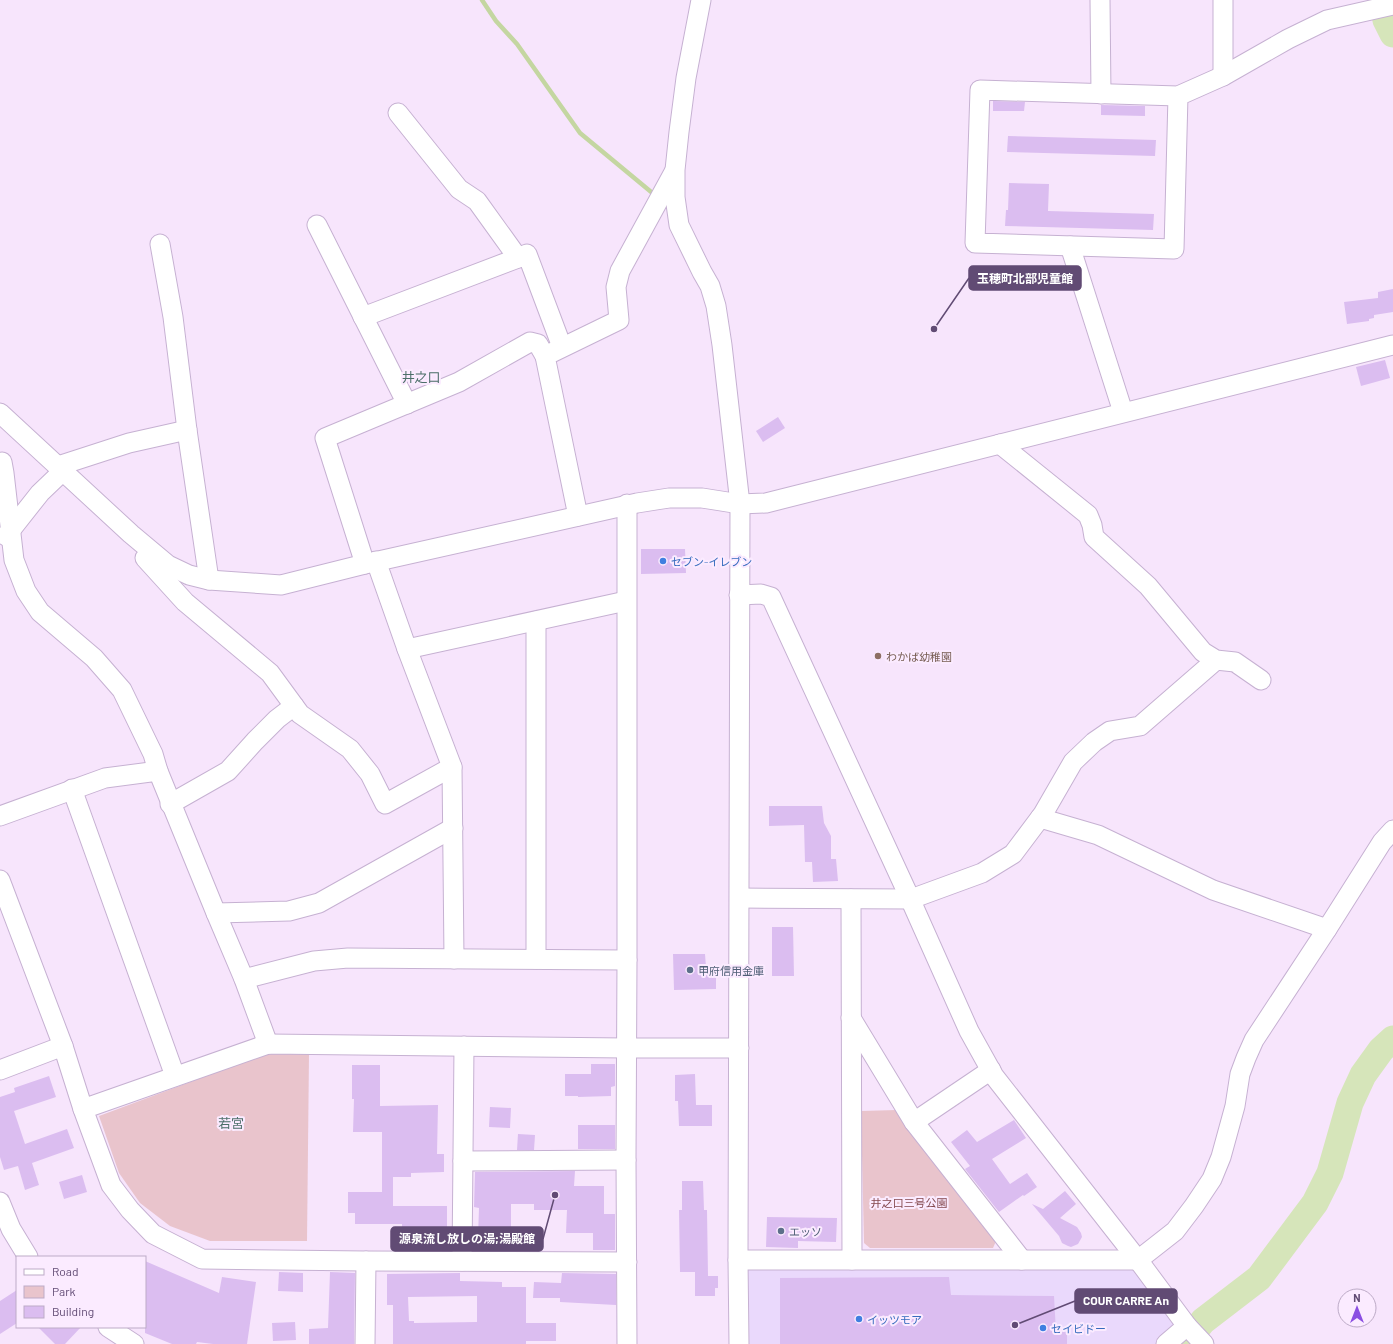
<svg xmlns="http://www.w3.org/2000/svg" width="1393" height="1344" font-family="Barlow,'Noto Sans JP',sans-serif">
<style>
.commercial{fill:#ead9fc}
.green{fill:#e9c4cc}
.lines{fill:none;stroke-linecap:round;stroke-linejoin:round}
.stream{stroke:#c4d6a1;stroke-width:4.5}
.river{stroke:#d6e5ba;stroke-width:27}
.building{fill:#dbbdf0;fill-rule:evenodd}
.minor-casing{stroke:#c6b1d2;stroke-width:21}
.minor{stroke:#fff;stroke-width:19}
.shop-dot{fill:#3f7fe0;stroke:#fbebff;stroke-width:1.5}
.education-dot{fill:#8d6e63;stroke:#fbebff;stroke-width:1.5}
.service-dot{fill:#5c6f8a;stroke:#fbebff;stroke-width:1.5}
.labels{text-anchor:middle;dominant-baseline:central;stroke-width:4;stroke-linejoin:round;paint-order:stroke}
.shop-label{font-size:11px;fill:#366cbe;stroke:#fbebff;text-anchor:start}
.education-label{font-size:11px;fill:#785e54;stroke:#fbebff;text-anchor:start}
.service-label{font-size:11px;fill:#4e5e75;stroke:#fbebff;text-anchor:start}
.park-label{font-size:11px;fill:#85494f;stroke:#fbebff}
.quarter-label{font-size:13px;fill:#4d6f6a;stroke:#fbebff}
.leader{fill:none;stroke:#614b74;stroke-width:1.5}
.callout-dot{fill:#614b74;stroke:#fbebff;stroke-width:1.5}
.callout{fill:#614b74;stroke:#614b74;stroke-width:1.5}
.callout-label{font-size:12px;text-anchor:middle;font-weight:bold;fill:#fff}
</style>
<rect width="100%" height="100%" fill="#f7e5fc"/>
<polygon class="commercial" points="738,1260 1138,1260 1187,1326 1166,1344 739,1344"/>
<g class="green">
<polygon points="268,1053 309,1054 307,1241 210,1241 170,1226 140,1203 119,1173 99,1116"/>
<polygon points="897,1110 997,1239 993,1248 870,1248 864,1243 861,1111"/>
</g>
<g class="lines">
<polyline class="stream" points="482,0 496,21 517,44 580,133 656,196"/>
<g class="river">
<polyline points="1382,0 1386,20 1393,34"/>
<polyline points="1184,1344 1203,1321 1259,1278 1315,1203 1330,1173 1350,1103 1363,1075 1381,1050 1393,1039"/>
</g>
</g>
<g class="building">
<polygon points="993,101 1025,102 1024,111 993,111"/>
<polygon points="1101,105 1145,106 1145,116 1101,115"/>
<polygon points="1008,136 1156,140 1155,156 1007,152"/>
<polygon points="1009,183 1049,184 1048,211 1154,214 1153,230 1005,226 1006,210 1008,210"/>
<polygon points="1393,289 1393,312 1374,315 1374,318 1369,319 1369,321 1347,324 1344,302 1378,298 1378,292"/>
<polygon points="1385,360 1390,378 1361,386 1356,367"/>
<polygon points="778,417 785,428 763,442 756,431"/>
<polygon points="641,549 685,549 686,573 641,574"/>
<polygon points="769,806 822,806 824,823 831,836 831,859 836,859 838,881 813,882 812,862 805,862 804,825 769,826"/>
<polygon points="772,927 793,927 794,976 772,976"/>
<polygon points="673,954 705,954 706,967 716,967 716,989 674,990"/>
<polygon points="591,1064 615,1064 615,1086 611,1087 611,1096 578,1097 578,1096 565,1096 565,1074 591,1074"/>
<polygon points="352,1065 380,1065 380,1106 438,1105 437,1154 444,1154 444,1172 411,1173 411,1177 393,1177 393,1206 447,1206 447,1236 402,1236 402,1224 355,1224 355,1213 348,1213 348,1192 382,1192 382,1132 353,1132 354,1099 352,1099"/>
<polygon points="695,1074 696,1105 712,1105 712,1126 679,1126 678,1101 675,1101 675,1075"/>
<polygon points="49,1076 56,1097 14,1111 25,1144 67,1129 74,1148 32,1163 39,1185 25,1190 18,1166 4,1170 0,1157 0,1097 15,1092 14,1088"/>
<polygon points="490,1107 511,1108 510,1128 489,1127"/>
<polygon points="1014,1120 1026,1138 992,1159 1010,1184 1027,1173 1037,1187 1024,1196 1023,1195 999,1212 965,1169 970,1166 951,1142 967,1130 977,1142"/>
<rect x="578" y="1125" width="37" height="24"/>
<polygon points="518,1134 535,1135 534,1150 517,1150"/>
<polygon points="575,1171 574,1186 604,1186 604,1214 615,1214 615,1250 593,1250 593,1233 566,1233 567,1210 534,1210 534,1204 511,1204 511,1237 478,1237 479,1208 474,1207 475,1172"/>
<polygon points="82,1175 87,1192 64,1199 59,1182"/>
<polygon points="682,1181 703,1181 704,1210 707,1210 708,1276 718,1276 718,1288 715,1288 715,1296 695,1296 695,1272 680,1272 679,1210 682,1210"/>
<polygon points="1065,1191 1076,1204 1060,1218 1077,1227 1081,1233 1082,1237 1078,1244 1071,1247 1068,1246 1062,1243 1059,1236 1032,1204 1043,1209"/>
<polygon points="767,1217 837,1218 836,1242 798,1241 798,1248 766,1247"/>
<polygon points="145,1261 219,1293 222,1277 256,1282 247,1344 213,1344 197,1342 196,1344 172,1344 145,1333"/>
<polygon points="279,1272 303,1273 303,1292 278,1291"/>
<polygon points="330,1272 355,1273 354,1344 309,1344 309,1329 328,1328"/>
<path d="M460 1273V1281L502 1282V1287H526V1323H556V1341H526V1344H393V1305H387V1274ZM477 1296V1322L414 1323V1321H409L408 1297Z"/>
<polygon points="562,1273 616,1274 616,1305 560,1302 560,1298 533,1298 534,1282 561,1283"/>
<polygon points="949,1277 951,1295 1054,1296 1056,1332 1067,1332 1067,1344 780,1344 780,1278"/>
<polygon points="17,1290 17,1323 0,1334 0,1301"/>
<polygon points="295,1322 296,1340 273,1341 272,1323"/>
<polygon points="38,1327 81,1327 65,1344 55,1344"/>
</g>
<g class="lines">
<defs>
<g id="minor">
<polyline points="701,0 686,78 679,132 675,170 675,197 679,225 702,272 710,286 716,306 722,345 740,504 738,1260 739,1344"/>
<polyline points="1100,0 1101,94"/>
<polyline points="1223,76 1223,0"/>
<polyline points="1178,96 1174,249 975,243 980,90 1178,96 1223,76 1288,39 1327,20 1393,5"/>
<polyline points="398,113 459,189 477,201 518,258"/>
<polyline points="317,225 407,404"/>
<polyline points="160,244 173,317 187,430 209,580"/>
<polyline points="1070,246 1123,412"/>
<polyline points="363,317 518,258 527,254 562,347"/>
<polyline points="0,413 131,534 168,565 189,575 209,580 281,585 365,564 637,503 669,498 702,498 740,504 766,503 1393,345"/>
<polyline points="1000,444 1088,515 1092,525 1094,537 1148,586 1203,652 1216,660 1235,662 1261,680"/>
<polyline points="2,462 4,473 14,560 26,591 40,612 94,658 122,690 153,754 158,771"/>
<polyline points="58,466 129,443 187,430"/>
<polyline points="578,516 545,356 619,320 616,287 620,271 674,172"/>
<polyline points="6,536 40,493 63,471"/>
<polyline points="145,558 185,602 270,673 300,714 350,749 370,774 385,804 452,767"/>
<polyline points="376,561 407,649 452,767 454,959"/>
<polyline points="365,564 325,438 459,382 530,342 538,344 545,356"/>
<polyline points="739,595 761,594 771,597 907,892 969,1031 994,1076 1138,1260 1187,1326 1204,1344"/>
<polyline points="407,649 626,601"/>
<polyline points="72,789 175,1076"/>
<polyline points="170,804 228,771 255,741 277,719 294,706"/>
<polyline points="0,816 105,778 158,771 216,913 244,979 268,1044"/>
<polyline points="1040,818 1098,835 1213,890 1327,929"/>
<polyline points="0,880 63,1046 83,1109 111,1185 130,1210 153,1234 202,1259 366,1261 627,1262"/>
<polyline points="740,898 911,899 982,873 1013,854 1043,814 1073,762 1094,742 1110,731 1140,726 1216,660"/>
<polyline points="851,899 852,1260"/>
<polyline points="216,913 289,911 319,903 453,828"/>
<polyline points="536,959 536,621"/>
<polyline points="244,979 314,961 348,958 627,960"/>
<polyline points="851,1018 914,1122 1022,1260"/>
<polyline points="0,1070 63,1046"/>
<polyline points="83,1109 268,1044 626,1048 739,1048"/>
<polyline points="914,1122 991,1070"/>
<polyline points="463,1161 626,1160"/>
<polyline points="0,1202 11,1229 28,1257"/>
<polyline points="738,1260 1138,1260 1175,1231 1194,1206 1212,1179 1221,1157 1235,1106 1240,1074 1246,1058 1254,1040 1327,929 1382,842 1393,830"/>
<polyline points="462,1261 464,1046"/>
<polyline points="108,1327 134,1344"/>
<polyline points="365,1344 366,1261"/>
<polyline points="627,1344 626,1160 627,960 627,504"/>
<polyline points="1166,1344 1187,1326"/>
</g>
</defs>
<use href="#minor" class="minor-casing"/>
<use href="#minor" class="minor"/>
</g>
<g class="shop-dot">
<circle cx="663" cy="561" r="4"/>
<circle cx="859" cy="1319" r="4"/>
<circle cx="1043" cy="1328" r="4"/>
</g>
<circle class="education-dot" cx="878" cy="656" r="4"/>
<g class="service-dot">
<circle cx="690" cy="970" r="4"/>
<circle cx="781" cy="1231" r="4"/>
</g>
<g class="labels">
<g class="shop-label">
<text x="671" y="561">セブン-イレブン</text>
<text x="867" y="1319">イッツモア</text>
<text x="1051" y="1328">セイビドー</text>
</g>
<g class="education-label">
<text x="886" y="656">わかば幼稚園</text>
</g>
<g class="service-label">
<text x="698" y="970">甲府信用金庫</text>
<text x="789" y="1231">エッソ</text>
</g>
<g class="park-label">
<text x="909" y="1202">井之口三号公園</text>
</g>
<g class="quarter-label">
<text x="421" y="377">井之口</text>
<text x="231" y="1123">若宮</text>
</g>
</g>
<path class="leader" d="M934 329L969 278M555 1195L543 1239M1015 1325L1075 1301"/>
<g class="callout-dot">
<circle cx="934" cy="329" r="4"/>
<circle cx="555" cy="1195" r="4"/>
<circle cx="1015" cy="1325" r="4"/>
</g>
<g class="callout">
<rect x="969" y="266" width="112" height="24" rx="4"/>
<rect x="391" y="1227" width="152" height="24" rx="4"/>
<rect x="1075" y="1289" width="102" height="24" rx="4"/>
</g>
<g class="callout-label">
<text x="1025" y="283">玉穂町北部児童館</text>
<text x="467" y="1243">源泉流し放しの湯;湯殿館</text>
<text x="1126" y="1305">COUR CARRE An</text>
</g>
<rect x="16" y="1256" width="130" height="72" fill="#fbebff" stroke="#bdabc7"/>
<rect x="24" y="1269" width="20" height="6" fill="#ffffff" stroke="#bdabc7"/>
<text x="52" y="1276" font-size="12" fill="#614b74">Road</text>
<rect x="24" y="1286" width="20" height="12" fill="#e9c4cc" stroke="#bdabc7"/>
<text x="52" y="1296" font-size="12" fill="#614b74">Park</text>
<rect x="24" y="1306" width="20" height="12" fill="#dbbdf0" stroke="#bdabc7"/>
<text x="52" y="1316" font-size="12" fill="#614b74">Building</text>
<g transform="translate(1357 1308)"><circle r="19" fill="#fbebff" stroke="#bdabc7"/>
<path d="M0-3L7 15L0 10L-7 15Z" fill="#8b4ee2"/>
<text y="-6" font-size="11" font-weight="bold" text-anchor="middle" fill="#614b74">N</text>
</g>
</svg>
